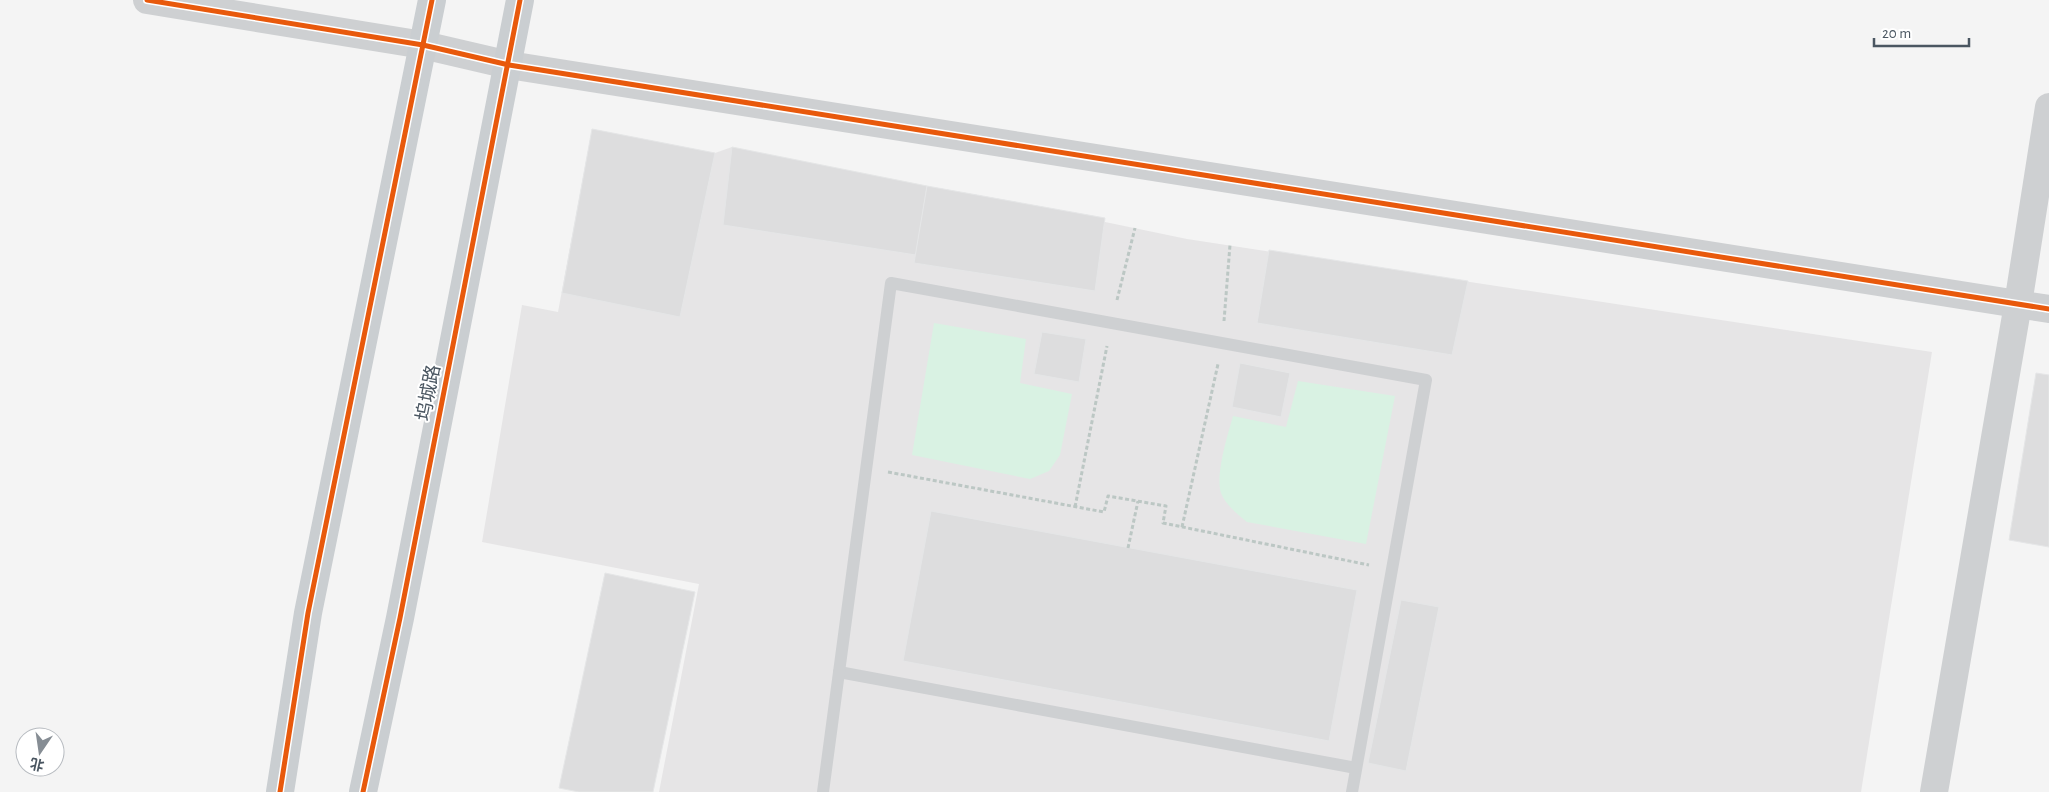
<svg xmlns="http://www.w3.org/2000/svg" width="2049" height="792" font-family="'Alegreya Sans','Noto Sans SC',sans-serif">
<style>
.education{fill:#e6e5e6}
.green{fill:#d9f2e3}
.building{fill:#ddddde;stroke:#e5e6e7}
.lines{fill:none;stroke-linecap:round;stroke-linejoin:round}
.path{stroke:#bcc7c4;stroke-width:3;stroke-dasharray:4 2.5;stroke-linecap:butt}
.service{stroke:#ced0d2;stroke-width:12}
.tertiary{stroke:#ced0d2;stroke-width:28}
.primary{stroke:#caced1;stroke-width:28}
.cycleway-casing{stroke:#fff;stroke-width:8}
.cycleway{stroke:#e8590c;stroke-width:5}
.labels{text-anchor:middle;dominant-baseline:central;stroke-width:4;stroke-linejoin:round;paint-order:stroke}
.street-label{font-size:19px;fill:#4a5661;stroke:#fff}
</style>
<rect width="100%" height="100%" fill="#f4f4f4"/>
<polygon class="education" points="592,129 715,153 732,147 927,186 1105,218 1105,222 1187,239 1932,352 1861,792 659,792 699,584 482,542 522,305 558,312"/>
<g class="green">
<polygon points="934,323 1026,339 1020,383 1072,394 1060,455 1049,471 1030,479 912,455"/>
<path d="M1298 381 1395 396 1366 544 1247 522C1238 515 1225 504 1221 493 1215 475 1228 434 1233 416L1286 427Z"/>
</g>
<g class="building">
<polygon points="592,129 715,153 680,317 562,293"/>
<polygon points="732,147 927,186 916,255 723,225"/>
<polygon points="927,186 1105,218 1095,291 914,263"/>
<polygon points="1269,250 1468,281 1452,355 1257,323"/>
<polygon points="1042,332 1086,339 1079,382 1034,374"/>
<polygon points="1240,363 1290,373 1281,417 1232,407"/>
<polygon points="2036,373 2049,375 2049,547 2009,540"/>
<polygon points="931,511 1357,590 1329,741 903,661"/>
<polygon points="605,573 695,592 653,792 579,792 559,788"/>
<polygon points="1401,600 1439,607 1406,771 1368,763"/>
</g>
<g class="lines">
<g class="path">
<polyline points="1117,300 1135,228"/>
<polyline points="1224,321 1230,245"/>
<polyline points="888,472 1104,512 1108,496 1166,506 1163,523 1369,565"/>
<polyline points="1075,507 1107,346"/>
<polyline points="1182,527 1218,364"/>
<polyline points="1128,548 1138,501"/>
</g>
<g class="service">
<polyline points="839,672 1356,768"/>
<polyline points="823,792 891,283 1426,380 1352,792"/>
</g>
<g class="tertiary">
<polyline points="147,0 423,45 509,65 2049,309"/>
<polyline points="1934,792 2018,304 2049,107"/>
</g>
<g class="primary">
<polyline points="280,792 308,613 432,0"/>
<polyline points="363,792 400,618 520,0"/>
</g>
<defs>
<g id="cycleway">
<polyline points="147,0 423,45 509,65 2049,309"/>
<polyline points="280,792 308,613 432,0"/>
<polyline points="363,792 400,618 520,0"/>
</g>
</defs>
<use href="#cycleway" class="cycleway-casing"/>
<use href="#cycleway" class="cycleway"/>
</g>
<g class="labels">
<g class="street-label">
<text transform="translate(429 393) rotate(-79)">坞城路</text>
</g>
</g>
<g transform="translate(40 752) rotate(193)"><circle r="24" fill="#ffffff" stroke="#b7bbc0"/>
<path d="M0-4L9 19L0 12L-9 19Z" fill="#868d94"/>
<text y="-8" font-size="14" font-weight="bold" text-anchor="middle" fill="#4a5661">北</text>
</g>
<path d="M1874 38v8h95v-8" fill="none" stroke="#4a5661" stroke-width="2.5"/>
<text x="1882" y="38" font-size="15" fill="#4a5661" stroke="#ffffff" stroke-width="4" paint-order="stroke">20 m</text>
</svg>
